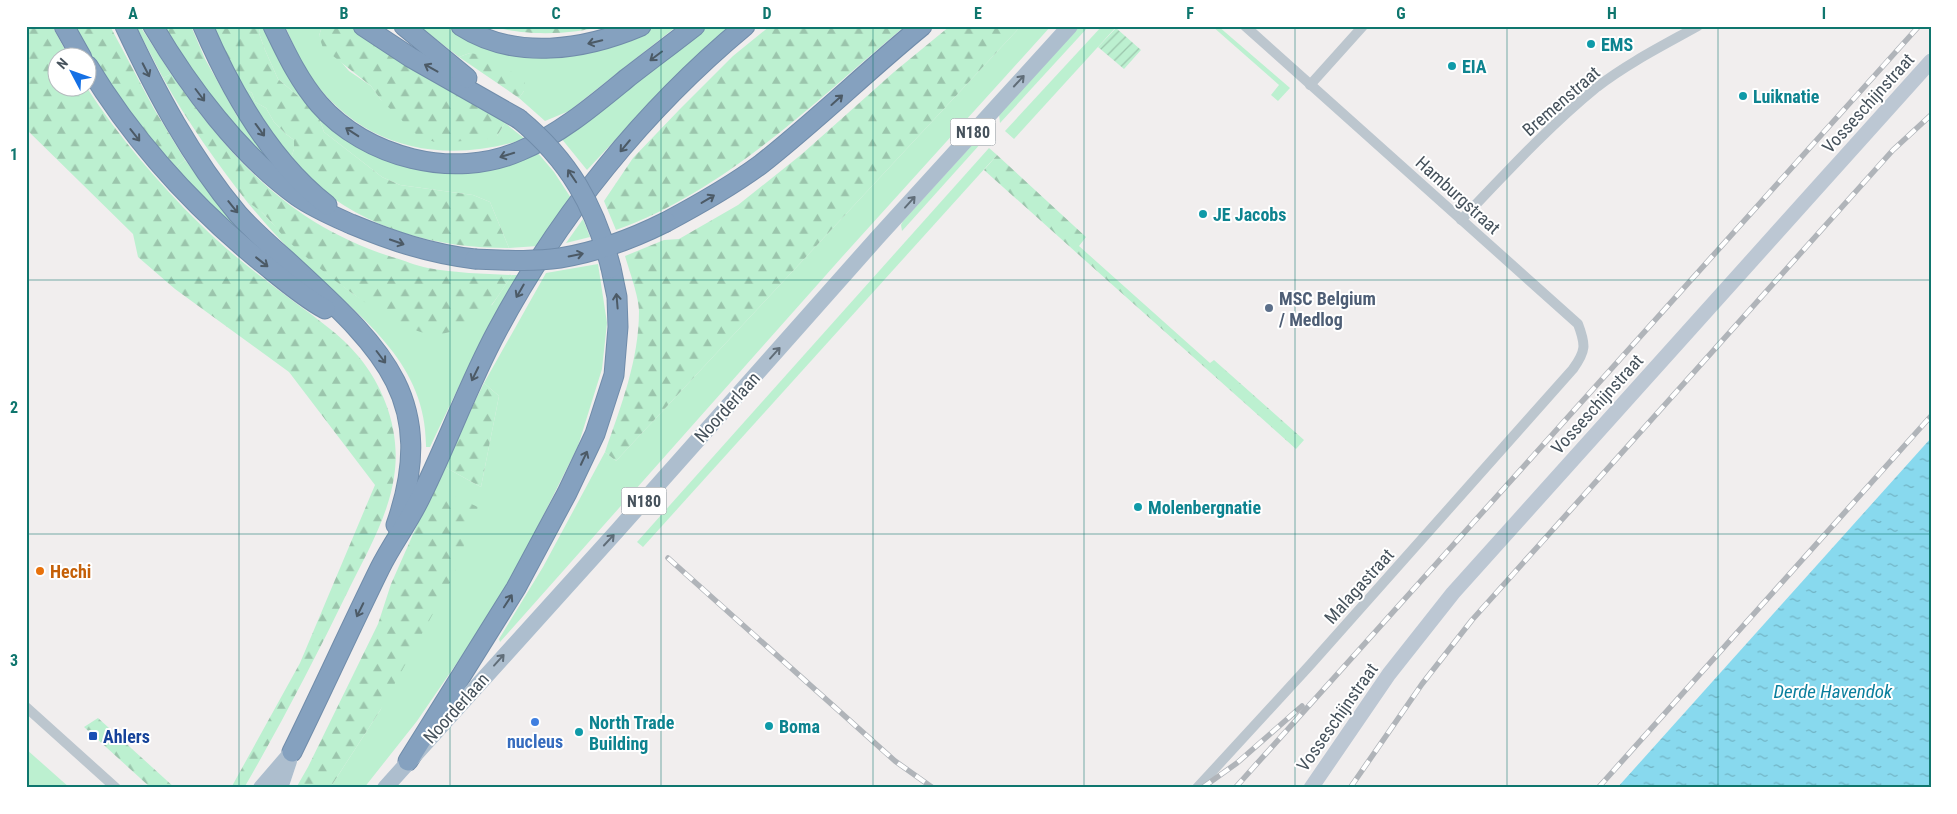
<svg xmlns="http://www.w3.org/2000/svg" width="1957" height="814" font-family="'Roboto Condensed',sans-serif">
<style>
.grass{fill:#bcf0d0}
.forest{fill:url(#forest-firs)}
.garden{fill:url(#garden-furrows)}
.water{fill:url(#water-ripples)}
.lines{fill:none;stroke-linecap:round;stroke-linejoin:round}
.highway-casing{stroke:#708caa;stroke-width:21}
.street{stroke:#bcc6ce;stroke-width:10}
.secondary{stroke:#bcc7d3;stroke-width:15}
.primary{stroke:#adbece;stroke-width:16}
.highway{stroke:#85a1bf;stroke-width:19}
.rail-casing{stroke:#b0b4b9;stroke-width:5.5}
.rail{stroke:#fff;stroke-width:4;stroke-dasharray:11;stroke-linecap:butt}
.highway-bridge-casing{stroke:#708caa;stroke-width:21;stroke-linecap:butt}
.highway-bridge{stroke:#85a1bf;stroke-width:19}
.oneway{stroke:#4c5a66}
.oneway2{stroke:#606d78}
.grid{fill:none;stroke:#0f766e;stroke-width:1;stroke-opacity:0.55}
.culture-dot{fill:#0f9aa8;stroke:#fff;stroke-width:2}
.service-dot{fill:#5c6f8a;stroke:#fff;stroke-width:2}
.food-dot{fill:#e8710a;stroke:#fff;stroke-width:2}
.shop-dot{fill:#3f7fe0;stroke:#fff;stroke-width:2}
.transit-dot{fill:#1a4fb4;stroke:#fff;stroke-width:2}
.labels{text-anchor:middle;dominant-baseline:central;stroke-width:4;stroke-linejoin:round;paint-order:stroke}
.shield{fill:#fff;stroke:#7e868d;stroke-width:1}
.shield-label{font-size:16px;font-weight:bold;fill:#46525c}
.culture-label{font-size:18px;font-weight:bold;fill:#0d838f;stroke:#fff;text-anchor:start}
.street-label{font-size:18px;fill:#46525c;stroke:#fff}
.service-label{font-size:18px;font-weight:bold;fill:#4e5e75;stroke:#fff;text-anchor:start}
.food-label{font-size:18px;font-weight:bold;fill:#c56008;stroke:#fff;text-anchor:start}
.transit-label{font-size:18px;font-weight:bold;fill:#164399;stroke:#fff;text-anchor:start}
.shop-label{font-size:18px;font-weight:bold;fill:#366cbe;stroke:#fff}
.water-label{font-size:19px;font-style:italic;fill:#0a7f9d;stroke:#fff}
.neatline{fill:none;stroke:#0f766e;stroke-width:2}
.grid-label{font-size:16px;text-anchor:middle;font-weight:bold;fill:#0f766e}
</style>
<defs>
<pattern id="forest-firs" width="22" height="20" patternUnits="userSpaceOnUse" patternTransform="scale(1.25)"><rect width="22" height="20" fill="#bcf0d0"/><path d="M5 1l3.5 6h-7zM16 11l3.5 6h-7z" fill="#9bc5ac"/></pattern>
<pattern id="garden-furrows" width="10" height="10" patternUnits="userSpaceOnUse" patternTransform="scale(1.25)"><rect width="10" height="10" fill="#bcf0d0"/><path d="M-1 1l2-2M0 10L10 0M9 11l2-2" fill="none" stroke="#9bc5ac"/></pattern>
<pattern id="water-ripples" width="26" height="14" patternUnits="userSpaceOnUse" patternTransform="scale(1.25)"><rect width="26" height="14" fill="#88d9ee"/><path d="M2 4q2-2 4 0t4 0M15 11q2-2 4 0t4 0" fill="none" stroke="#71b3c4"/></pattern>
</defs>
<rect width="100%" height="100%" fill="#f1eeee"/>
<g class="grass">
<polygon points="136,26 140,26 171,74 163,78"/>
<polygon points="260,26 264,26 275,52 295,86 407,164 537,152 554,172 571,198 538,246 509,248 490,202 473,195 400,185 382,177 324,132 317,112 278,79 265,50 259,33"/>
<path d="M285 26H322L319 36 349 71 371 86 381 100 497 136 505 123 525 139C441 166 357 148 307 71 298 57 292 41 285 26Z"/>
<polygon points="419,26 448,26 457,33 485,46 641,32 652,26 677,26 569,111 545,121 519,98 524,91 470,53 459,57"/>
<polygon points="704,26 732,26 644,109 587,170 561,138"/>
<polygon points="1021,26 1051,26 842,257 500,642 499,639 543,567 605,452 616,461"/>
<polygon points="1080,26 1089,26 1000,123 999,114"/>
<polygon points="1102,26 1117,26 1014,139 1005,131"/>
<polygon points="1212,26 1218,26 1290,88 1278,101 1271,95 1279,85"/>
<polygon points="183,59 205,59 237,116 274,162 271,167 236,130"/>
<polygon points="239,85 252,93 255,102 266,108 274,122 286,134 294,140 294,149 291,158 276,141"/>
<polygon points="978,141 982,142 902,231 901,225 903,221 974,143"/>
<polygon points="989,148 997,155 643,547 637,542"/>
<polygon points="185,160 226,214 260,250 172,171"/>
<path d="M248 203 256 206 287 239 326 273 353 294 402 324 492 305 512 275H519C485 330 458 388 430 447H426C427 367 367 322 314 273 290 252 269 228 248 203Z"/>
<polygon points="583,219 590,237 566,243"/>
<polygon points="598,264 607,323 602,369 578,446 515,572 465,651 417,721 364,788 330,788 381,709 434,487 443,466 481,487 499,396 484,383 546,273"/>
<polygon points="26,749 70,788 26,788"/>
</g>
<g class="forest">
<path d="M26 26H52L69 57 58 58V88H87C119 137 158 183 200 224 228 252 261 277 293 301 316 318 341 335 359 357 386 390 401 435 394 477 388 518 365 556 347 593 315 659 281 724 244 788H231L300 663 375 485 289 372 175 289 138 257 133 234 26 129Z"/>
<polygon points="72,26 110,26 154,109 185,160 172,171 124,111"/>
<polygon points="162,26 191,26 205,59 183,59"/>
<path d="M211 26H260L259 33 265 50 278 79 317 112 324 132 382 177 400 185 473 195 490 202 509 248C435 248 368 230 311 181 303 174 297 165 291 158L294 149V140L286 134 274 122 266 108 255 102 252 93 239 85Z"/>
<polygon points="322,26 351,26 367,39 488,111 505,123 497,136 488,139 438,143 419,137 381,100 371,86 323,48 319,36"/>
<path d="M494 26H600C577 35 517 36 494 26Z"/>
<path d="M770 26H905C815 101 728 190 616 230L604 201 633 158 679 110 733 56Z"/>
<path d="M950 26H1021L616 461 605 452C621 406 639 360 639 311 639 297 629 270 625 256L664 240 679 239 738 205 802 154 894 72Z"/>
<polygon points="470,53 487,56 521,78 525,82 524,91 519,98 459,57"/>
<path d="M171 74C231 159 289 224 392 257 404 260 416 266 428 268 456 273 484 274 512 275 501 291 490 312 473 322 461 329 444 336 429 334 390 328 316 267 287 240 275 228 264 210 248 203 217 163 188 123 163 78Z"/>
<polygon points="997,155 1086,237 1079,246 1210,363 1214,360 1304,440 1296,449 984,170"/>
<polygon points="484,383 499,396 481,487 443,466"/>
<polygon points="434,487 478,507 453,577 381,709 330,788 296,788 308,767 378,624 391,584"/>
<polygon points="98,718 175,788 151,788 84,727"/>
</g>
<polygon class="garden" points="1116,28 1141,50 1124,69 1098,47"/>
<polygon class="water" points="1931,438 1931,788 1617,788"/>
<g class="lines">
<defs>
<g id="highway">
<polyline points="64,26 82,58"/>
<path d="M125 26C156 92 191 158 238 214 255 233 274 249 293 266 380 347 440 398 396 525"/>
<path d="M153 26C189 87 240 155 297 196 314 208 333 216 351 224 392 241 431 254 475 259"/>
<path d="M203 26C231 91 270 161 327 205"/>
<path d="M273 26C286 53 299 81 319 104 366 158 454 180 520 151 560 134 593 106 626 79 649 61 672 44 695 26"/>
<polyline points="363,26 410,57 519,119"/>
<polyline points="404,26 467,78"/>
<path d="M461 26C515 61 585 50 641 26"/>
<path d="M88 66C136 145 197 211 270 269 287 283 305 298 325 309"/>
<path d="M666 222C698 205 730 187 760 165 816 121 867 71 922 26"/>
<path d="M292 752C322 691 350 629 380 568 393 542 411 519 423 492 449 439 469 383 497 331 559 215 644 110 745 26"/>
<polyline points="408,761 516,588 567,493 595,434 614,375 618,327 617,297 611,268"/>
</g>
</defs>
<use href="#highway" class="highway-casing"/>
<g class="street">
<polyline points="1310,85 1363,26"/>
<path d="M1461 220C1505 174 1548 127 1597 87 1628 63 1664 45 1698 26"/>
<polyline points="26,707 116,788"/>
<path d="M1197 788 1310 665 1573 369C1586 351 1586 345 1578 324L1245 26"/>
</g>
<polyline class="secondary" points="1311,788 1389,674 1453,593 1931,61"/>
<g class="primary">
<polyline points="261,788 292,752"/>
<polyline points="280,788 289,761"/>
<polyline points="385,788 617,531 877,238 1070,26"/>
</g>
<use href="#highway" class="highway"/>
<defs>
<g id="rail">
<polyline points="668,558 895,761 933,788"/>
<polyline points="1202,788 1237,763 1302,706"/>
<polyline points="1235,788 1919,26"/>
<polyline points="1350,788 1422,684 1472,620 1893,150 1931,115"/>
<polyline points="1598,788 1931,416"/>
</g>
</defs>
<use href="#rail" class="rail-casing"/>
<use href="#rail" class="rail"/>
<defs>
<g id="highway-bridge">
<path d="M519 119C569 160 595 206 611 268"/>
<path d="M475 259C503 260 532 262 560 258 597 252 632 239 666 222"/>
</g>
</defs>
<use href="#highway-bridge" class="highway-bridge-casing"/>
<use href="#highway-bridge" class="highway-bridge"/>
</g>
<defs><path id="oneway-shaft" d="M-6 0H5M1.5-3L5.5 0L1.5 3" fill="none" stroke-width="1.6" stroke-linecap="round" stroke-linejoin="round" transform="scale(1.25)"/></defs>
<g class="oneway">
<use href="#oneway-shaft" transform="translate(595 42) rotate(166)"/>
<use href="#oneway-shaft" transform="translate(656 56) rotate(143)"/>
<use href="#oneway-shaft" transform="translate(431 68) rotate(-151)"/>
<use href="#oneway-shaft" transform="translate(146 70) rotate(63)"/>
<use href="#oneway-shaft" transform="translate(200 95) rotate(53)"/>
<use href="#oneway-shaft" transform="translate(837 100) rotate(-42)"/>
<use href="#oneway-shaft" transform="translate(260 130) rotate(54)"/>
<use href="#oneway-shaft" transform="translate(352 132) rotate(-147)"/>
<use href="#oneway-shaft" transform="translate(135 135) rotate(52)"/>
<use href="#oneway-shaft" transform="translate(625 146) rotate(130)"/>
<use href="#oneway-shaft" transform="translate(507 155) rotate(163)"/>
<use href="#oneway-shaft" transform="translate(572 176) rotate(-124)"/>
<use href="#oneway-shaft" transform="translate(708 199) rotate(-31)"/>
<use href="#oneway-shaft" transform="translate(233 207) rotate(51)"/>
<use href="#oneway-shaft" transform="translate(397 242) rotate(19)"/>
<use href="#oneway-shaft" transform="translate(576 255) rotate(-12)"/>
<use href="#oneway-shaft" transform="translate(262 262) rotate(38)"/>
<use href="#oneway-shaft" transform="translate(520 291) rotate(120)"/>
<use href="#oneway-shaft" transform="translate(617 301) rotate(-95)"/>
<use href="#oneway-shaft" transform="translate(381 357) rotate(53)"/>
<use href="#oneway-shaft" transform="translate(475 374) rotate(116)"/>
<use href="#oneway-shaft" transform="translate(584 458) rotate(-65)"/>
<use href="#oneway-shaft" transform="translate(508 601) rotate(-57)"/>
<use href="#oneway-shaft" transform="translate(360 610) rotate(116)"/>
</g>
<g class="oneway2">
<use href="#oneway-shaft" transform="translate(1019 81) rotate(-47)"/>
<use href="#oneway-shaft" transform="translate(910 202) rotate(-48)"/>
<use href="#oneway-shaft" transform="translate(775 353) rotate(-48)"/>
<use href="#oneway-shaft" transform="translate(609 540) rotate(-47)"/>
<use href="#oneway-shaft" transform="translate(499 660) rotate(-48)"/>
</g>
<path class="grid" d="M239 26V788M450 26V788M661 26V788M873 26V788M1084 26V788M1295 26V788M1507 26V788M1718 26V788M26 280H1931M26 534H1931"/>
<g class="culture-dot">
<circle cx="1591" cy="44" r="5"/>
<circle cx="1452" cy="66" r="5"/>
<circle cx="1743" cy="96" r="5"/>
<circle cx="1203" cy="214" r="5"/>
<circle cx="1138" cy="507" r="5"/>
<circle cx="769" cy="726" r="5"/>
<circle cx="579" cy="732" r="5"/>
</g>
<circle class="service-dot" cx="1269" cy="308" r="5"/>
<circle class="food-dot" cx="40" cy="571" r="5"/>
<circle class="shop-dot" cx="535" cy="722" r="5"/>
<rect class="transit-dot" x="88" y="731" width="10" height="10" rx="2.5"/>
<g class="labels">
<g class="shield">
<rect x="950.5" y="118.5" width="45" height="27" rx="4"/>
<rect x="621.5" y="487.5" width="45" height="27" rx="4"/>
</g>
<g class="shield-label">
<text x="973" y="132">N180</text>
<text x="644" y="501">N180</text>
</g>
<g class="culture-label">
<text x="1601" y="44">EMS</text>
<text x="1462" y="66">EIA</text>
<text x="1753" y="96">Luiknatie</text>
<text x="1213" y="214">JE Jacobs</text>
<text x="1148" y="507">Molenbergnatie</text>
<text x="589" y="722">North Trade<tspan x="589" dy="21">Building</tspan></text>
<text x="779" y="726">Boma</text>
</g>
<g class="street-label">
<text transform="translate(1561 101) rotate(-41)">Bremenstraat</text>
<text transform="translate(1868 103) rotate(-48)">Vosseschijnstraat</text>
<text transform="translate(1458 195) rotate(42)">Hamburgstraat</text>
<text transform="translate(1597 404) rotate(-48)">Vosseschijnstraat</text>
<text transform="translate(727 407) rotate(-48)">Noorderlaan</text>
<text transform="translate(1359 586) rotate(-48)">Malagastraat</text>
<text transform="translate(456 708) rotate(-48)">Noorderlaan</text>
<text transform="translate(1337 717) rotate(-55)">Vosseschijnstraat</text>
</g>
<g class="service-label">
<text x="1279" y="298">MSC Belgium<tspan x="1279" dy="21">/ Medlog</tspan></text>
</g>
<g class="food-label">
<text x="50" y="571">Hechi</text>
</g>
<g class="transit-label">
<text x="103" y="736">Ahlers</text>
</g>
<g class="shop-label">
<text x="535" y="741">nucleus</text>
</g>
<g class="water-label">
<text x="1833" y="691">Derde Havendok</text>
</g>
</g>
<rect width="1957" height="814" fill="none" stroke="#ffffff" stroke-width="55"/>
<g transform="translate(72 72) rotate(311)"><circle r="24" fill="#ffffff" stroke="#b5babe"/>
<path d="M0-4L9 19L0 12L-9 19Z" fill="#1570e5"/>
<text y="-8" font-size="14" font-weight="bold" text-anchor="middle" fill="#46525c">N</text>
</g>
<rect x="28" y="28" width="1902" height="758" class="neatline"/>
<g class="grid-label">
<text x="133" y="19">A</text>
<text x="344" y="19">B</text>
<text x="556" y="19">C</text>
<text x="767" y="19">D</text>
<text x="978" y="19">E</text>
<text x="1190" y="19">F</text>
<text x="1401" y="19">G</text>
<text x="1612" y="19">H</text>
<text x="1824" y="19">I</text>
<text x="14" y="160">1</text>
<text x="14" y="413">2</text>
<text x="14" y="666">3</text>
</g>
</svg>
